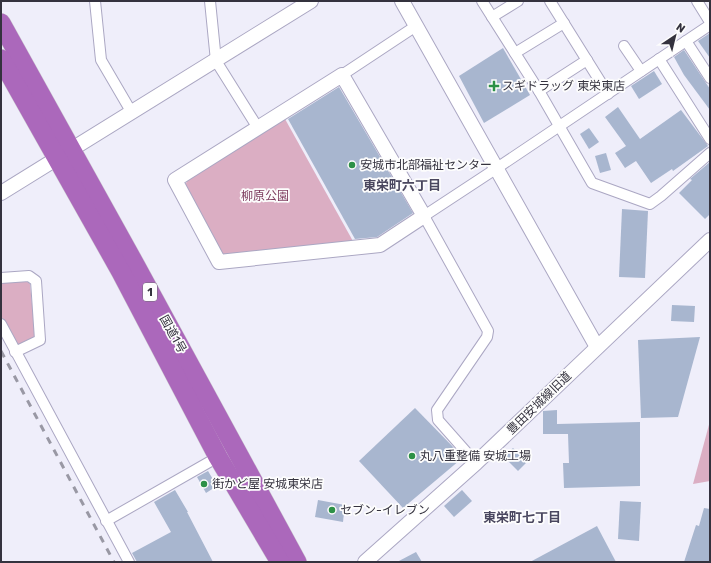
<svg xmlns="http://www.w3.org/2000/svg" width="711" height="563" font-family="Rubik,'Noto Sans JP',sans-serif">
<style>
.green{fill:#dbaec3}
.building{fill:#a8b6cf}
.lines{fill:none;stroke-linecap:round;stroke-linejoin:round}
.street-casing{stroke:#aba7c3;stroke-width:12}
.secondary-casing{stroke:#aba7c3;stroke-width:16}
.highway-casing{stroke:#ceced1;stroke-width:20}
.street{stroke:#fff;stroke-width:10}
.secondary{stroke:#fff;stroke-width:14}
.highway{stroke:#ab68bb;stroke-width:19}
.rail{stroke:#9998a4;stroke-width:3;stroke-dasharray:7 7;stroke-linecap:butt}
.poi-dot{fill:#2d9147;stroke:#fdfdfd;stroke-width:1.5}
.labels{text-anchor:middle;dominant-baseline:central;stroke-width:3.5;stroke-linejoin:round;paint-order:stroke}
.shield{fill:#fdfdfd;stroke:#706f77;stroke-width:1}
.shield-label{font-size:11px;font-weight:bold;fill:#34323e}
.poi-label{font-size:12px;fill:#34323e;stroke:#fdfdfd;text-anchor:start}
.park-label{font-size:12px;fill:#7e3c5f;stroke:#fdfdfd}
.street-label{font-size:12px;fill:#34323e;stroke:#fdfdfd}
.neighbourhood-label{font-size:13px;font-weight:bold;fill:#4a475f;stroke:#fdfdfd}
</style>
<rect width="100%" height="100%" fill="#efeefa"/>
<g class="green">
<polygon points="285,119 354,243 226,256 222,253 185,186 187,181"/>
<polygon points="25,280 30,284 35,334 34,338 21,345 15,344 1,316 1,281"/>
<polygon points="710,421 710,481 693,484"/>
</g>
<g class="building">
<polygon points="710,33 710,58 698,41"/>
<polygon points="503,48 530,95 484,123 459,76"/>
<polygon points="684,50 710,89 710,110 684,75 674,57"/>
<polygon points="654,71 662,84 639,99 631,86"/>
<polygon points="339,87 413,213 377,237 355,239 288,119"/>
<polygon points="618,107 640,139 681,110 708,146 673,171 672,169 651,183 636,161 625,168 615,153 626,146 605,117"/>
<polygon points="589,128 599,142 589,149 580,134"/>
<polygon points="606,153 611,170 600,173 595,156"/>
<polygon points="710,162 710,214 705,219 679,193 692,180 690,179"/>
<polygon points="622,209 648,211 645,278 619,277"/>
<polygon points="672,305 695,306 694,322 671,321"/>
<polygon points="700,337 678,417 641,418 638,340"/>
<polygon points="415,408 459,453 460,460 403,508 359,461"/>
<polygon points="557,410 557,424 640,422 640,486 564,488 563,463 569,463 568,434 543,434 543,411"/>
<polygon points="513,448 527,462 518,471 504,457"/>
<polygon points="208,471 217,486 206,493 197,477"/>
<polygon points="175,490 188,512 187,512 213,562 137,562 132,553 171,532 154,502"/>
<polygon points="462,490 472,501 454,517 444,506"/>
<polygon points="318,500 345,505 343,522 315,517"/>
<polygon points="620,501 641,502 639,541 618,539"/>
<polygon points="704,508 710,509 710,562 684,562 696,525 699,526"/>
<polygon points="597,526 616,562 530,562"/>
<polygon points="416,552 422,562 397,562"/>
</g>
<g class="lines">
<defs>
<g id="street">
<polyline points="95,1 101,60 132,113"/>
<polyline points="210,1 216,61 258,128"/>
<polyline points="482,1 539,91 592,183 650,204 661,196 710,153"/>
<polyline points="550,1 608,94"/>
<polyline points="697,1 710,22"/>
<polyline points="492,17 518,1"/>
<polyline points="686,41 710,78"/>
<polyline points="624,46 641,71"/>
<polyline points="515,53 564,23"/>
<polyline points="659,59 710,139"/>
<polyline points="342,75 416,26"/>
<polyline points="539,91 587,60"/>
<polyline points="1,278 29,276 36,281 40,340 15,352"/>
<polyline points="1,324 129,562"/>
<polyline points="476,463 438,420 437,410 487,337 488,331 424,216 497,168 710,25"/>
<polyline points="106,521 218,457"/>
</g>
<g id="secondary">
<polyline points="402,1 597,347"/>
<polygon points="342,75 424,216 380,245 219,262 175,180"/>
<polyline points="1,193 311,1"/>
<polyline points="365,562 476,463 710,240"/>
</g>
<g id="highway">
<polyline points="1,23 137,268 297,562"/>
<polyline points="1,59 121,272 218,457 280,562"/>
</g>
</defs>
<use href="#street" class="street-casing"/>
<use href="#secondary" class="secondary-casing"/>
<use href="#highway" class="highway-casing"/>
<use href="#street" class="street"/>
<use href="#secondary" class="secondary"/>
<use href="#highway" class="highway"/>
<polyline class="rail" points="1,351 114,562"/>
</g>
<g class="poi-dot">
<path d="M492 80h4v4h4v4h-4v4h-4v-4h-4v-4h4z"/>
<circle cx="352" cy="165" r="4"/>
<circle cx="412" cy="456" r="4"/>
<circle cx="204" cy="484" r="4"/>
<circle cx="332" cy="510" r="4"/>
</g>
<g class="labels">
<rect class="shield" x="143" y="283" width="14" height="18" rx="3"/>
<g class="shield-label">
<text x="150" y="292">1</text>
</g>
<g class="poi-label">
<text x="502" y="86">スギドラッグ 東栄東店</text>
<text x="360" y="165">安城市北部福祉センター</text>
<text x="420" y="456">丸八重整備 安城工場</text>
<text x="212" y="484">街かど屋 安城東栄店</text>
<text x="340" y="510">セブン-イレブン</text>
</g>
<g class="park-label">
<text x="265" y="196">柳原公園</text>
</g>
<g class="street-label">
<text transform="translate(173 334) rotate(61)">国道1号</text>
<text transform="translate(539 403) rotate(-44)">豊田安城線旧道</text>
</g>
<g class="neighbourhood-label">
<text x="402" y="185">東栄町六丁目</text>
<text x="522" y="517">東栄町七丁目</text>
</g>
</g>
<rect width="711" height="563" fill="none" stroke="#34323e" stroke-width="4"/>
<g transform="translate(675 36) rotate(35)" stroke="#fdfdfd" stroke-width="3" paint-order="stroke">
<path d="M0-3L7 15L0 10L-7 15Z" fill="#34323e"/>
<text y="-6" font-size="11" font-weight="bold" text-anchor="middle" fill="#34323e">N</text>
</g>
</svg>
